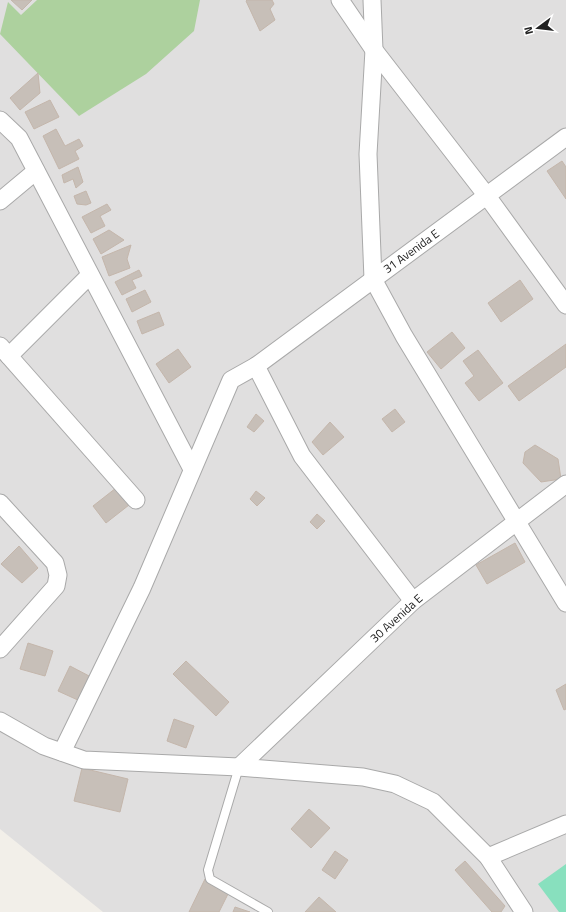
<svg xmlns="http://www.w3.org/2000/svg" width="566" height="912" font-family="'Titillium Web',sans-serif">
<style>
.residential{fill:#e0dfdf}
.forest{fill:#add19e}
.pitch{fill:#88e0be}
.building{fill:#c7bfb8;stroke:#c4b6ab}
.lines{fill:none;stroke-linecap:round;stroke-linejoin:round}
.service-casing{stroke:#a9a9a9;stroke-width:10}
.minor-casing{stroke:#a9a9a9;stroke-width:19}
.service{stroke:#fff;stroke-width:8}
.minor{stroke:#fff;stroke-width:17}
.labels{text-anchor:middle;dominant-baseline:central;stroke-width:3.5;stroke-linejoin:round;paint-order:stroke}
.street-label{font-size:12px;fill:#222;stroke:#fff}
</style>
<rect width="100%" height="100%" fill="#f2efe9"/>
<polygon class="residential" points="0,0 566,0 566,912 103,912 0,829"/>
<polygon class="forest" points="37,0 200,0 194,31 146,74 79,116 0,34 8,2 21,15"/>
<polygon class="pitch" points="566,864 566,912 559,912 538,884"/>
<g class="building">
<polygon points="11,0 32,0 22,10"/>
<polygon points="247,0 272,0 274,4 270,9 275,20 260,31 246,1"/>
<polygon points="38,73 40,93 20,110 10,98"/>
<polygon points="50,100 59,117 34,129 25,112"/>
<polygon points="56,129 65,146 79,139 83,146 75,151 79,159 59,169 43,136"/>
<polygon points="562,161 566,167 566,199 547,171"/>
<polygon points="78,167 83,182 76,188 73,179 64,183 62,175"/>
<polygon points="86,191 91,203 86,205 77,204 74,196"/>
<polygon points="107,204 111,210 100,216 105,226 91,233 82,217"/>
<polygon points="109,230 124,240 101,254 93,239"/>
<polygon points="131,245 127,259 130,268 109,276 102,257"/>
<polygon points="139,270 142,276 132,280 136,288 122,295 115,282"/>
<polygon points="520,280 533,299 501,322 488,303"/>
<polygon points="145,290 151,302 132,312 126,299"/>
<polygon points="159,312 164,325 142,334 137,321"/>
<polygon points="452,332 465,348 441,369 427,352"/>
<polygon points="566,344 566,367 519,401 508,386"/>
<polygon points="178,349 191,367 169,383 156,364"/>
<polygon points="478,350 503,383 479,401 465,383 474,376 463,361"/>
<polygon points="395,409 405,422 392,432 382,419"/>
<polygon points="256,414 264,421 254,432 247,427"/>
<polygon points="330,422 344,437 323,455 312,442"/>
<polygon points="535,445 558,459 561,479 541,482 523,463 525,452"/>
<polygon points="116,488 129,505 106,523 93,506"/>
<polygon points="256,491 265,498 257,506 250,499"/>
<polygon points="317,514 325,521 317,529 310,522"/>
<polygon points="515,543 525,562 487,584 476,565"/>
<polygon points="19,546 38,568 22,583 1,564"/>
<polygon points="28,643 53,651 45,676 20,669"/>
<polygon points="186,661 229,702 216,716 173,674"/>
<polygon points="70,666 91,677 80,701 58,691"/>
<polygon points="566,684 566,709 564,710 556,690"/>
<polygon points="174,719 194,726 186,748 167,741"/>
<polygon points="82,768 128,779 120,812 74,801"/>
<polygon points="309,809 330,828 311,848 291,829"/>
<polygon points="335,851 348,860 335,879 322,870"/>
<polygon points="465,861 505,906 501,912 492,912 455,870"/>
<polygon points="205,879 229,892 219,912 189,912"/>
<polygon points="319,897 336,912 305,912"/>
<polygon points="235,907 250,912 233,912"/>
</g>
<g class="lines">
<defs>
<polyline id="service" points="239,767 208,870 210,879 268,912"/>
<g id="minor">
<polyline points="340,0 374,50 487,196 566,305"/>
<polyline points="372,0 374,50 368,154 373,279 404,336 566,603"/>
<polyline points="0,120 19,138 192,469"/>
<polyline points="0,201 36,171"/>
<polyline points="0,346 136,500"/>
<polyline points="9,356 90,275"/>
<polyline points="256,366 566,137"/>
<polyline points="0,503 55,563 58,575 56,586 0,649"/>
<polyline points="0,721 44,746 84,760 239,767 363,777 395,784 433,802 488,857 524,912"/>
<polyline points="62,752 142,588 231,380 256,366 302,456 413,601"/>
<polyline points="239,767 413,601 566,484"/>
<polyline points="488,857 566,824"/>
</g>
</defs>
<use href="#service" class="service-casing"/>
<use href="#minor" class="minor-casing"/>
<use href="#service" class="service"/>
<use href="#minor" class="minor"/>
</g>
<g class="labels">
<g class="street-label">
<text transform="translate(411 251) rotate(-36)">31 Avenida E</text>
<text transform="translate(396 618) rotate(-42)">30 Avenida E</text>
</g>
</g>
<g transform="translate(538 28) rotate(255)" stroke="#ffffff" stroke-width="3" paint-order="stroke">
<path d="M0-3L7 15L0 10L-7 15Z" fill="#222222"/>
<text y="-6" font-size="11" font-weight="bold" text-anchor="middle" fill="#222222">N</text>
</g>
</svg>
